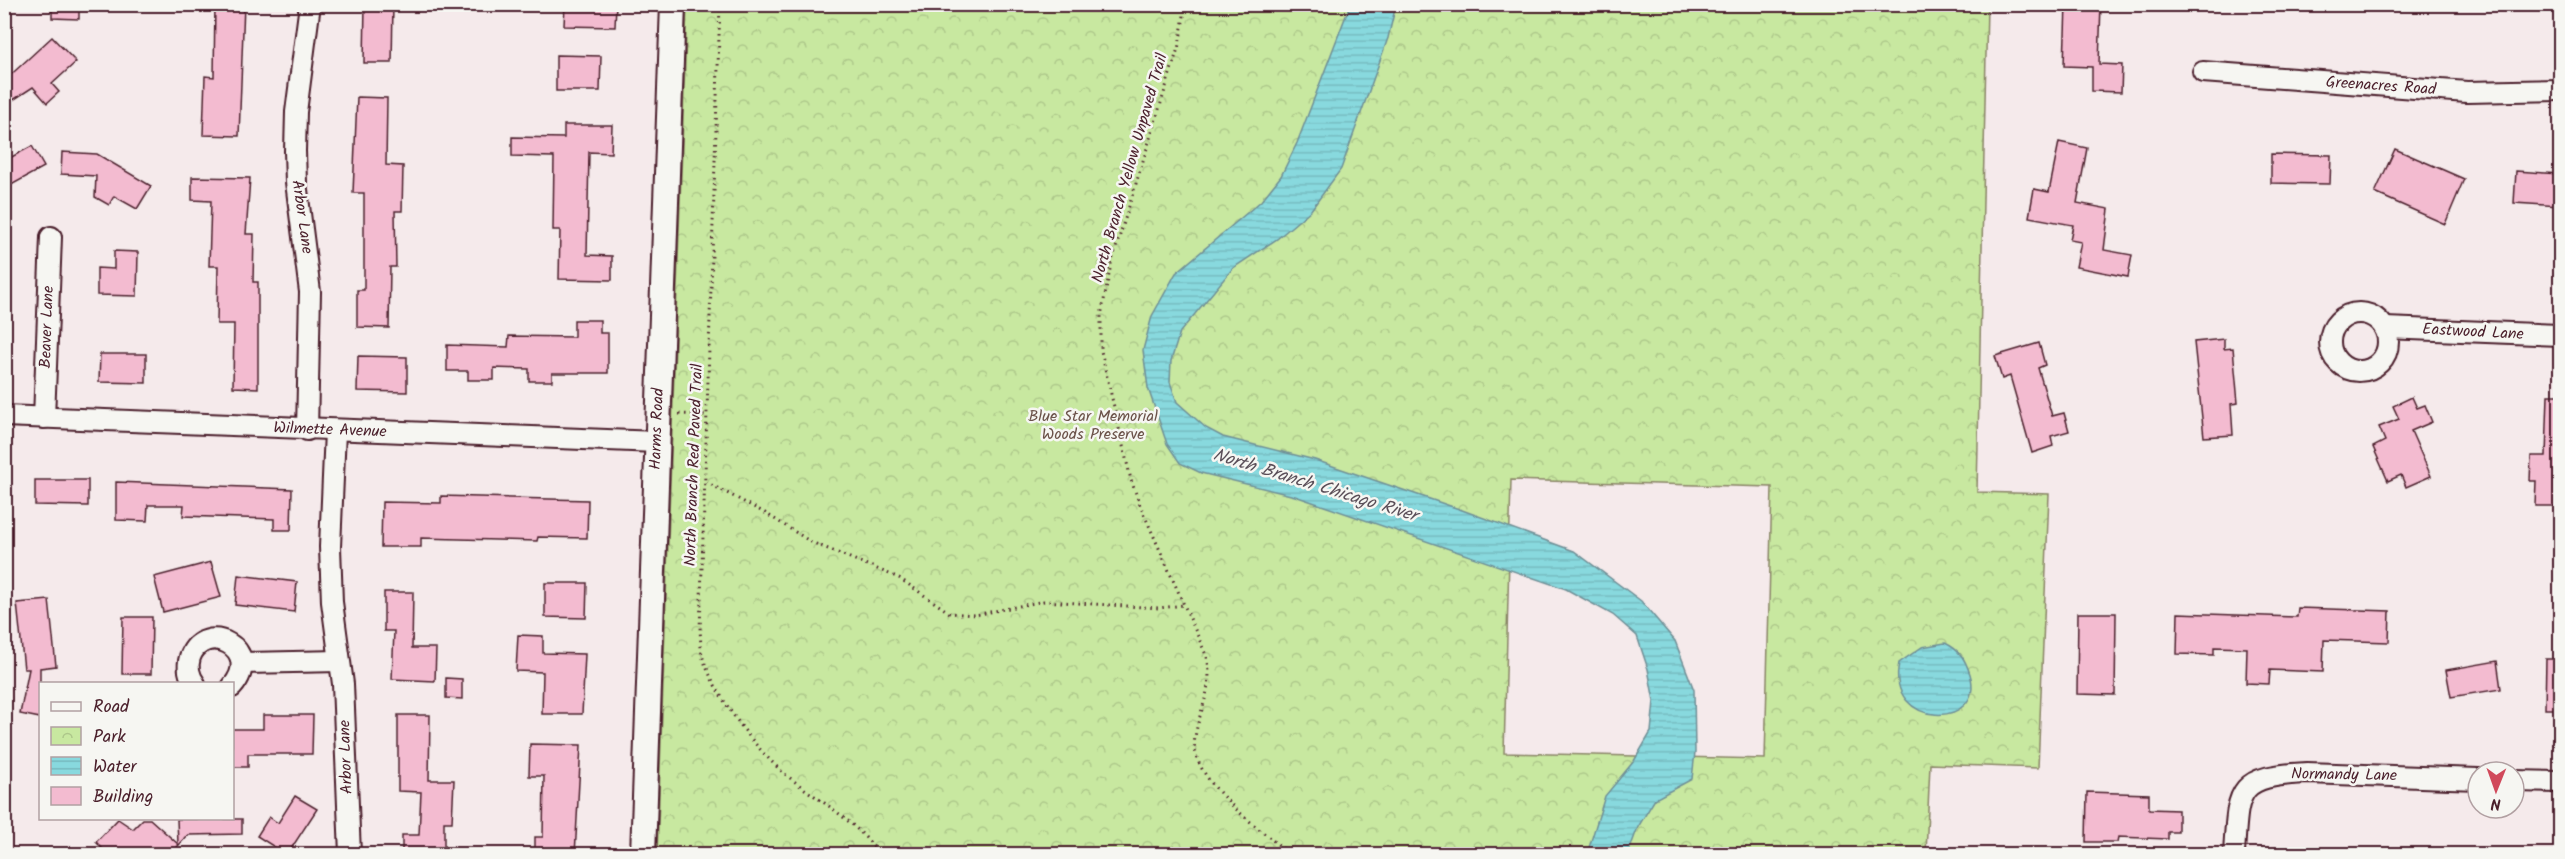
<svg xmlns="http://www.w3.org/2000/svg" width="2565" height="859" font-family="Kalam,sans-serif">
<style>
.park{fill:url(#park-crowns);stroke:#898466;stroke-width:1.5;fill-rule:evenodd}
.water{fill:url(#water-rules);stroke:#6f8f96;stroke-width:1.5}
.building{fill:#f3bbd0;stroke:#4a1f2b;stroke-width:1.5}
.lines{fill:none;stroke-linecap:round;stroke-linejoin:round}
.minor-casing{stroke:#4a1f2b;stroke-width:24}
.major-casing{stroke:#4a1f2b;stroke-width:28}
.path{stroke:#4a1f2b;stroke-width:3;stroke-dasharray:1.5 4.5;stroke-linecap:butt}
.minor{stroke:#f6f6f2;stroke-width:20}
.major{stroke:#f6f6f2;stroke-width:24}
.labels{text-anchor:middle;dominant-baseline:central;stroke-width:5;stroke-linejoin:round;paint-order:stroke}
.street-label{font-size:16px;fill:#4a1f2b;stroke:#f6f6f2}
.park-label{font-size:16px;fill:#6a5148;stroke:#f6f6f2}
.water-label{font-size:18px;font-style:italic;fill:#5a4e58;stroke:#f6f6f2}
</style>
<defs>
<pattern id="park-crowns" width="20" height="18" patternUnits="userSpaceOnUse" patternTransform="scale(1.5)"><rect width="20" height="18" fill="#c8e8a0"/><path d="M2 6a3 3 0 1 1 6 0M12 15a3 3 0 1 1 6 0" fill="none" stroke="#adc78a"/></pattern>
<pattern id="water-rules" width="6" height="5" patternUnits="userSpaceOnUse" patternTransform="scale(1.5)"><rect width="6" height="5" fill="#88d9de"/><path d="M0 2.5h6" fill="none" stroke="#77babf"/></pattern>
</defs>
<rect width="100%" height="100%" fill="#f5eaeb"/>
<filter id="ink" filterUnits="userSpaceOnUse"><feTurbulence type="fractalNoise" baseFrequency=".0167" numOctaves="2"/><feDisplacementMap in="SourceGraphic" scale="12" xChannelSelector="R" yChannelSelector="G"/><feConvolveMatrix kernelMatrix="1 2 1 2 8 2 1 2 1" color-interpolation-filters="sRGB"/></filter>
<g filter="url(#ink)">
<path class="park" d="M687 5H1987L1977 492 2049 494 2038 768 1930 764 1926 854H657ZM1511 480 1772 487 1765 759 1504 753Z"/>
<g class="water">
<polygon points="1350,5 1396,5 1388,38 1341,169 1311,210 1277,239 1233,268 1180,332 1171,361 1170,382 1177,402 1206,428 1223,437 1315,460 1462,510 1574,551 1641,601 1675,641 1694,690 1695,752 1692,779 1655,799 1638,827 1628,854 1587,854 1605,796 1634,761 1651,732 1654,701 1648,669 1637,636 1613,615 1566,589 1295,496 1201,473 1180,463 1167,444 1148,388 1143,350 1152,316 1176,273 1261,201 1281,176 1297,143"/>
<path d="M1945 643C1960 650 1965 659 1970 674 1987 730 1885 729 1899 663L1922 647Z"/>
</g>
<g class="building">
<polygon points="52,4 79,4 79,19 52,18"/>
<polygon points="215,4 244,4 239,136 203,135 205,76 214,77"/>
<polygon points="365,4 393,4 392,63 364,63"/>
<polygon points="565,4 616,4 615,27 564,26"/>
<polygon points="2066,4 2101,4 2099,64 2122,65 2121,92 2092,91 2092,67 2064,66"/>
<polygon points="52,37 76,62 52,84 59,92 47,103 33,87 4,106 4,81"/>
<polygon points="556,55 601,56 600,91 556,91"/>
<polygon points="357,97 387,98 386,165 403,166 402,211 395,211 396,267 390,267 389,328 357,327 357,290 364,290 364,193 353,193"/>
<polygon points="564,125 612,125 611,153 589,152 587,255 612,256 612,280 559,279 560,230 553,230 554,157 512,156 512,137 564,138"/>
<polygon points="2059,142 2087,148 2077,203 2109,209 2104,250 2132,255 2128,277 2076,267 2081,242 2070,240 2073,225 2029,217 2034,189 2049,192"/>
<polygon points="32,146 44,167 4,189 4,161"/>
<polygon points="2395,149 2464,179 2445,224 2375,193"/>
<polygon points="62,152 97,154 151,186 137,209 114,196 109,205 95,197 96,176 61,174"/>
<polygon points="2271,154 2331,155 2330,184 2271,183"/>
<polygon points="2516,171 2560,174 2560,206 2514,203"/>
<polygon points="192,177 250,178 246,234 254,234 253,282 258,282 258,388 233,387 234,324 217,324 218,266 209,266 211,201 192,200"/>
<polygon points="114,251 138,252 137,296 97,295 97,268 114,269"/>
<polygon points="574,320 600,320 600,333 608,333 608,373 552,373 552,381 529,381 529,369 494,368 494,380 468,380 468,371 447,371 447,345 508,347 509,336 574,337"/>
<polygon points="2224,339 2224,349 2233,348 2238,403 2231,404 2233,435 2204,437 2194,342"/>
<polygon points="2039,343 2045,365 2038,368 2052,416 2064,413 2069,431 2051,436 2053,446 2032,453 2010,376 2002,379 1995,356"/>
<polygon points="100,354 146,354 146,383 99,382"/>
<polygon points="358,356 407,357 407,392 357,391"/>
<polygon points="2548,395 2560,395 2560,506 2535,506 2536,481 2530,481 2531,456 2546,456"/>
<polygon points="2412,397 2417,408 2425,405 2432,422 2411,431 2431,476 2406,487 2401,475 2388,481 2373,447 2385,441 2379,427 2399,419 2393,406"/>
<polygon points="35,480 88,480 88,506 35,505"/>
<polygon points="116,482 292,489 291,530 274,530 274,519 183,516 184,505 148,505 147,521 116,520"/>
<polygon points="441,496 588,500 587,538 538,537 537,541 421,538 421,547 381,547 382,502 441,503"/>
<polygon points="211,562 221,597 163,612 154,577"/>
<polygon points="238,575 297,582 294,612 235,605"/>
<polygon points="545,583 587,583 586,618 545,617"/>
<polygon points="384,592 413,592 412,648 436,648 435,681 392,679 394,631 384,631"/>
<polygon points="49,600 56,666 40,668 40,718 20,714 29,669 24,669 17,603"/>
<polygon points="2298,608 2390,611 2389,642 2324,640 2323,672 2270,670 2269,684 2246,683 2247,648 2214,647 2214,655 2177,654 2178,613 2297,617"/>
<polygon points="2078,613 2116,613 2115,695 2077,694"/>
<polygon points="123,617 152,617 151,674 122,674"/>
<polygon points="518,635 543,636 543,653 585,654 582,714 542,714 543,672 516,671"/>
<polygon points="2546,659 2560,659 2560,709 2545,709"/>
<polygon points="2497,661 2501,689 2451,697 2446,670"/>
<polygon points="446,678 462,679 462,699 446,698"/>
<polygon points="263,715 313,715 312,754 248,754 248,767 232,767 232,729 263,729"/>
<polygon points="398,715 430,715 429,780 454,780 452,822 444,822 444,855 402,855 402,835 419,835 421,792 398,791"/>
<polygon points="530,744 581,745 575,855 535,855 535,837 543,837 544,776 529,776"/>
<polygon points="2087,792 2149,794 2149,809 2178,810 2178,832 2168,832 2168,839 2118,837 2117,842 2086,842"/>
<polygon points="295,796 317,809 287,855 257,836 269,817 278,823"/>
<polygon points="118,819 133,829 143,819 150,819 178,844 177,819 242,819 242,834 188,835 170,855 109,855 96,842"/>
</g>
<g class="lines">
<defs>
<g id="minor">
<polyline points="2203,72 2467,92 2560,90"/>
<circle cx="2359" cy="342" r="29"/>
<polyline points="2385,328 2560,335"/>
<polyline points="4,416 657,442"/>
<polyline points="44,418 51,237"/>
<polyline points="307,430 310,292 296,182 295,151 296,112 310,4"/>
<polyline points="335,431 330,547 332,602 343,684 350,854"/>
<polyline points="242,663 339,661"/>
<path d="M195 684C189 676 187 667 190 657 204 619 265 649 232 687"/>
<polyline points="2514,781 2560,782"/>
<path d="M2234 854C2238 790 2235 776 2307 773L2478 779"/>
</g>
<polyline id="major" points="643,854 673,4"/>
</defs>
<use href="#minor" class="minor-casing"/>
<use href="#major" class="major-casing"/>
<g class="path">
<path d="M720 4 700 630C701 639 700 649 703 658 715 695 755 749 785 774 821 803 851 816 879 854"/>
<path d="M1186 4 1179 45 1111 264 1101 316V351L1131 480 1140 505 1207 657C1214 688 1200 707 1195 737 1187 779 1261 829 1289 854"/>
<polyline points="679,414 707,415"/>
<polyline points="706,482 765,513 811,542 899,578 950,613 975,615 1044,601 1159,608 1184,605"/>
</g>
<use href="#minor" class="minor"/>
<use href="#major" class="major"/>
</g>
</g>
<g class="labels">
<g class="street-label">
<text transform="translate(2381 86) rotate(4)">Greenacres Road</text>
<text transform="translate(1130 168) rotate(-74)">North Branch Yellow Unpaved Trail</text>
<text transform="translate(302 217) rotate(82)">Arbor Lane</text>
<text transform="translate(47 327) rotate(-88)">Beaver Lane</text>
<text transform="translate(2473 332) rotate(3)">Eastwood Lane</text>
<text transform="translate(657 429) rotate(-88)">Harms Road</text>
<text transform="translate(330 430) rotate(2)">Wilmette Avenue</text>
<text transform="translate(694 465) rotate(-88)">North Branch Red Paved Trail</text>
<text transform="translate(346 757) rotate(-92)">Arbor Lane</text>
<text transform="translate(2344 775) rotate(1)">Normandy Lane</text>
</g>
<g class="park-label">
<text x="1093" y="416">Blue Star Memorial<tspan x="1093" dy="18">Woods Preserve</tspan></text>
</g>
<g class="water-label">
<text transform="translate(1315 486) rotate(17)">North Branch Chicago River</text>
</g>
</g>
<rect width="2565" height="859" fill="none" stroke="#f6f6f2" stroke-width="24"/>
<rect x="12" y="12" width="2541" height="835" fill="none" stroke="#4a1f2b" stroke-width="2" filter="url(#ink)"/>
<rect x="39" y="682" width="195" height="138" fill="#f6f6f2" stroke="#b1a0a2" stroke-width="1.5"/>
<rect x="51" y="702" width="30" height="9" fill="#f6f6f2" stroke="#b1a0a2" stroke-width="1.5"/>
<text x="93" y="712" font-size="18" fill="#4a1f2b">Road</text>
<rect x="51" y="727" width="30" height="18" fill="url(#park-crowns)" stroke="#b1a0a2" stroke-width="1.5"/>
<text x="93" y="742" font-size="18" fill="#4a1f2b">Park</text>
<rect x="51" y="757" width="30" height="18" fill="url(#water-rules)" stroke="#b1a0a2" stroke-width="1.5"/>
<text x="93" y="772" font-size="18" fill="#4a1f2b">Water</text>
<rect x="51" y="787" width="30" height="18" fill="#f3bbd0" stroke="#b1a0a2" stroke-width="1.5"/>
<text x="93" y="802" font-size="18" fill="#4a1f2b">Building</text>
<g transform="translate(2496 790) rotate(181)"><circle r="28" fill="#f6f6f2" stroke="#b1a0a2" stroke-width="1.5"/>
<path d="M0-4.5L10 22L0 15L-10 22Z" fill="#d1495b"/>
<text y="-9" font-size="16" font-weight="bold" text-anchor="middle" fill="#4a1f2b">N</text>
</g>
</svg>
